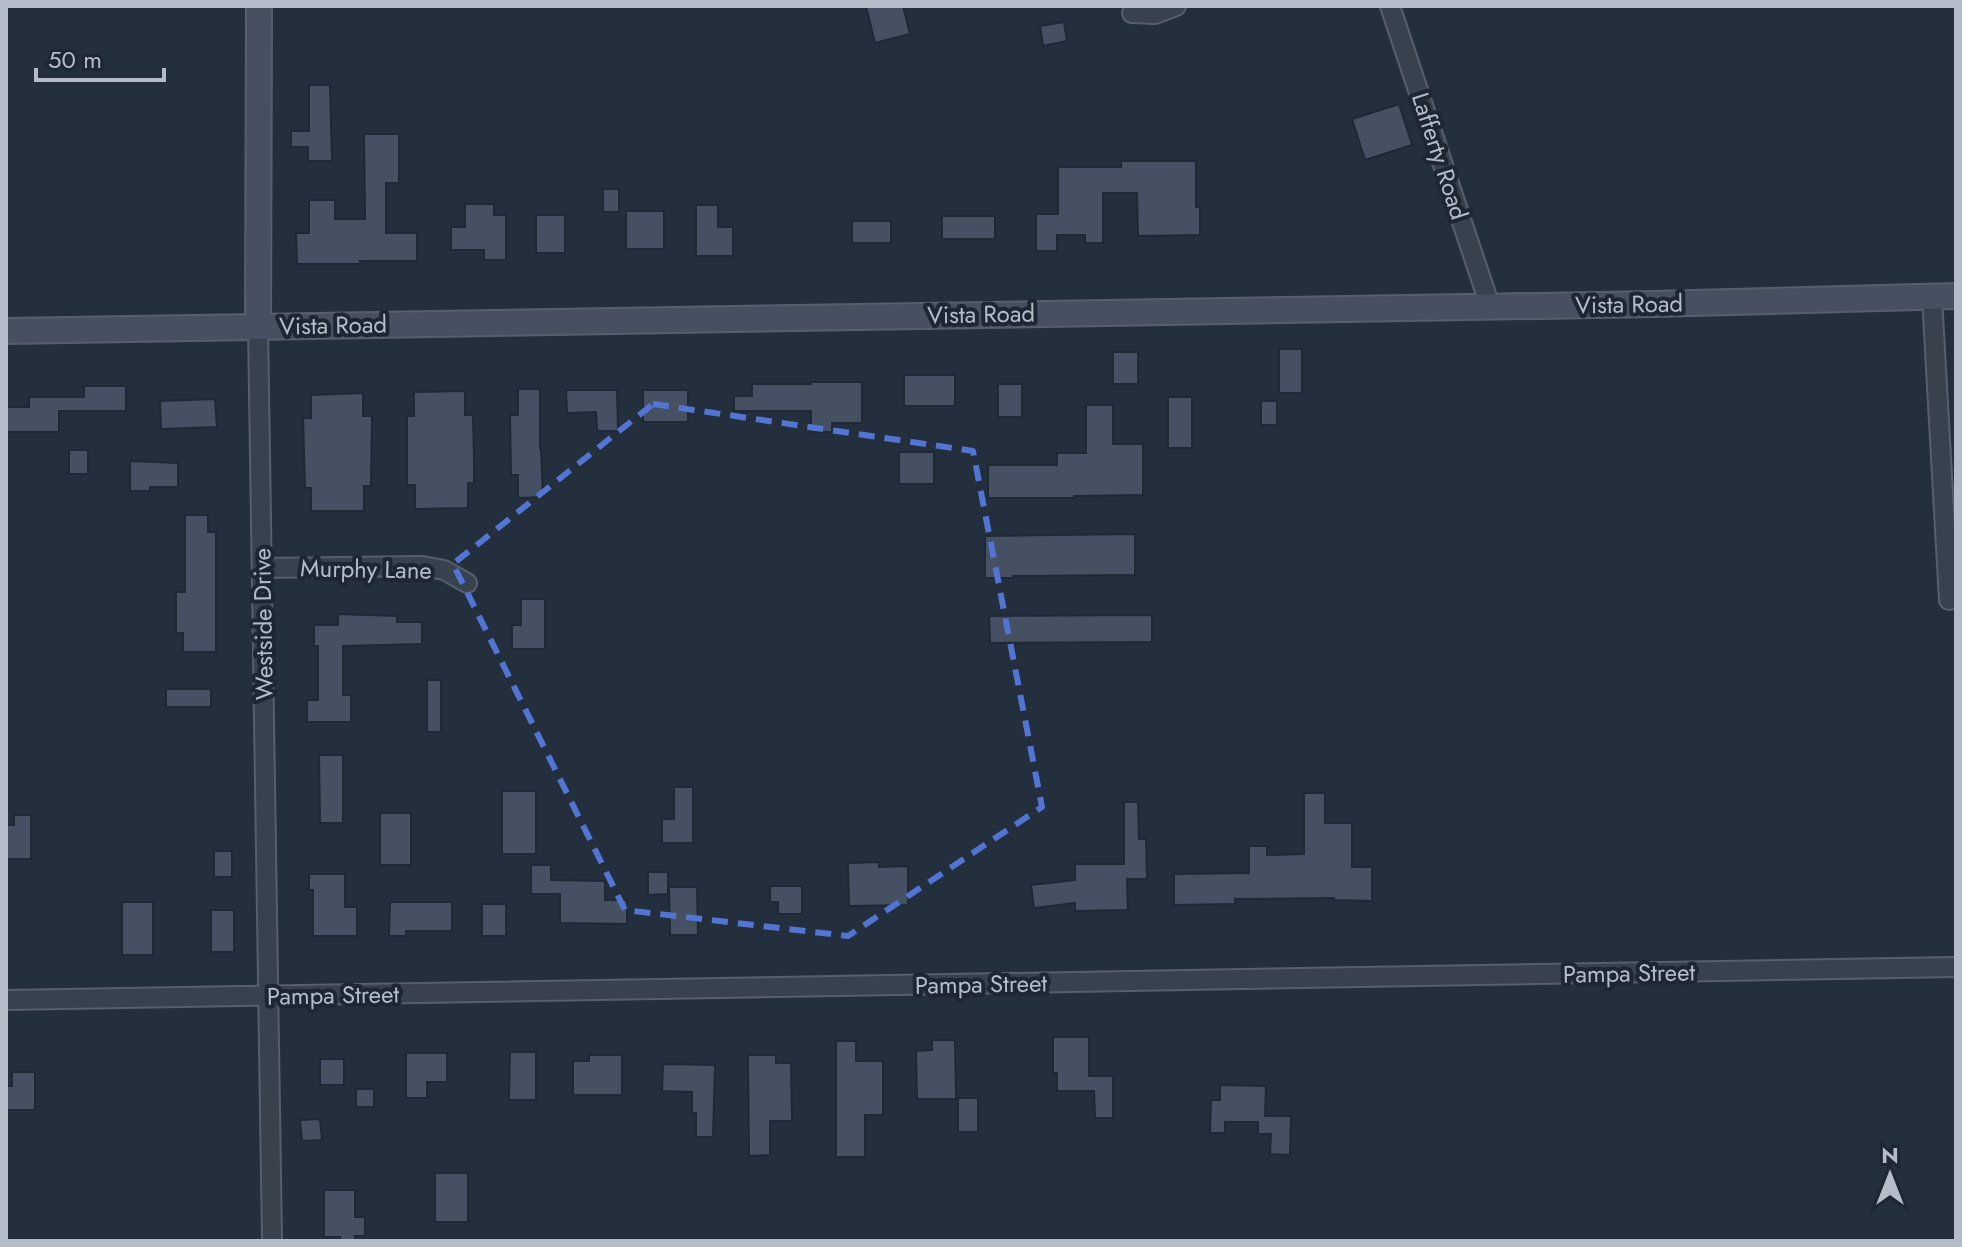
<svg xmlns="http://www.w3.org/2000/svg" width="1962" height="1247" font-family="Jost,sans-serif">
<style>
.building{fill:#455162;stroke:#1f2835;stroke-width:2}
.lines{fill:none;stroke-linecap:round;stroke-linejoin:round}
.street-casing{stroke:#565f6c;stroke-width:22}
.secondary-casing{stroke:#565f6c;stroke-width:28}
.street{stroke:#38414e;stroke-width:18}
.secondary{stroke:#465061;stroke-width:24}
.marked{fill:none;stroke:#5274d3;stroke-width:6;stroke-dasharray:16 10;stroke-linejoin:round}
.labels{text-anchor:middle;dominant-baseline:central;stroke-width:8;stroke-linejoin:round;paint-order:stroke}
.street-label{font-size:24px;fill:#b4bcc9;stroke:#1d2633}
</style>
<rect width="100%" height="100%" fill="#242f3e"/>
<g class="building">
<polygon points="866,6 903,6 910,34 875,43"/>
<polygon points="1064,22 1067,41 1043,46 1040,26"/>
<polygon points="309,85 330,85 332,161 308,161 308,147 291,147 291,131 309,131"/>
<polygon points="1399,104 1412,145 1365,160 1352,119"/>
<polygon points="364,134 399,134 399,183 386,183 386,233 417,233 417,261 360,261 360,264 297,264 296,233 309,233 309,200 335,200 335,219 365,219"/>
<polygon points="1121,161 1196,161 1196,207 1200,207 1200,235 1138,236 1137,193 1103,193 1103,243 1085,243 1085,235 1057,235 1057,251 1036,251 1036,214 1058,214 1058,167 1121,167"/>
<rect x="603" y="189" width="16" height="23"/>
<polygon points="465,204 494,204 494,215 506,215 506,260 484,260 484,250 451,250 451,227 465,227"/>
<polygon points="696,205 718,205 718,227 733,227 733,256 696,256"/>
<rect x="626" y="211" width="38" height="38"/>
<rect x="536" y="215" width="29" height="38"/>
<rect x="942" y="216" width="53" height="23"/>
<rect x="852" y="221" width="39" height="22"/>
<rect x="1279" y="349" width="23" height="44"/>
<rect x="1113" y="352" width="25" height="32"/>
<rect x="904" y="375" width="51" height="31"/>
<polygon points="811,382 862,382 862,423 832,423 832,432 811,432 811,411 734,411 734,396 752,396 752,384 811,384"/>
<rect x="998" y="384" width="24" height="33"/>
<polygon points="84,386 126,386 126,411 59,411 59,432 6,432 6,407 29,407 29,397 84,397"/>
<polygon points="518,389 540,389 540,449 541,449 543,497 518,498 518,475 511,475 510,415 518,415"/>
<polygon points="566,390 617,390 618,431 597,431 596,412 567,413"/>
<rect x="643" y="390" width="45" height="32"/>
<polygon points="465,391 465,415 473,415 474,460 474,483 468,483 468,508 415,509 415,485 407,485 407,416 414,416 414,392"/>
<polygon points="363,393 363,416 372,416 371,486 364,486 364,511 311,511 311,488 305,488 303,418 311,418 311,395"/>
<rect x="1168" y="397" width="24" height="51"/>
<polygon points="215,399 217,427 161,429 160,401"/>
<rect x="1261" y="401" width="16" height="24"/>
<polygon points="1086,405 1113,405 1113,444 1143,444 1143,495 1074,496 1074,498 988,498 988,465 1057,465 1057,453 1086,453"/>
<rect x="69" y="450" width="19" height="24"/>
<rect x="899" y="452" width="35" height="32"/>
<polygon points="130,461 178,463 178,487 150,487 150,491 130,491"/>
<polygon points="185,515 208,515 208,532 216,532 216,652 183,652 183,633 176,633 176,592 185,592"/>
<polygon points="1135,534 1135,575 1013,576 1013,578 985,578 985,536"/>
<polygon points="521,599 545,599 545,649 512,649 512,625 521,625"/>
<polygon points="338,614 397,616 397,622 422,622 422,644 343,646 343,695 351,695 351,722 307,722 307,700 318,700 318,646 314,646 314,625 338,625"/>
<polygon points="1152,615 1152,642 990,643 989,616"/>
<rect x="427" y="680" width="14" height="52"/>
<rect x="166" y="689" width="45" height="18"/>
<polygon points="319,755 343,755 343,823 320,823"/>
<polygon points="674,787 693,787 693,843 662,843 662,819 674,819"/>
<rect x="502" y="791" width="34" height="63"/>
<polygon points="1304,793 1325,793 1325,823 1352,823 1352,867 1372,867 1372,901 1334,900 1334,898 1235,899 1235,904 1174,905 1174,874 1249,873 1249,846 1267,846 1267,855 1304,854"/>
<polygon points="1124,802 1138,802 1139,839 1146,839 1147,879 1127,879 1128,910 1075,911 1075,903 1034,908 1031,885 1075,880 1075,864 1124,864"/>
<rect x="380" y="813" width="31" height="52"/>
<polygon points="14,815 31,815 31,859 6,859 6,825 14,825"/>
<rect x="214" y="851" width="18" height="26"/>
<polygon points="879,862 879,867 908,866 908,905 849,906 848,863"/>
<polygon points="531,865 551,865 551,880 605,881 605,900 627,900 627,924 560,923 560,894 531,894"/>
<polygon points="648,872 668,872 668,894 648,895"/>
<polygon points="309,874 345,874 345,907 357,907 357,936 313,936 313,890 309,890"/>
<polygon points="770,886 802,886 802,914 778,914 778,902 770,902"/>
<polygon points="669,887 697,887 698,935 670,935"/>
<rect x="122" y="902" width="31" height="53"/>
<polygon points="390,902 452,902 452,931 406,931 406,936 389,936"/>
<rect x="482" y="904" width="24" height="32"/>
<rect x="211" y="910" width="23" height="42"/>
<polygon points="1053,1037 1089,1037 1089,1076 1113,1076 1113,1118 1095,1118 1094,1091 1057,1091 1057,1073 1053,1073"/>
<polygon points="932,1040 955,1040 956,1099 917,1099 916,1051 932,1050"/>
<polygon points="836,1041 856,1041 856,1061 883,1061 883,1115 865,1115 865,1157 836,1157"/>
<polygon points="510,1052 536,1052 536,1100 509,1100"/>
<polygon points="406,1053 447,1053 447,1082 427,1082 427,1098 406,1098"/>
<polygon points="589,1055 622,1055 622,1095 573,1095 573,1061 589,1061"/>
<polygon points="748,1055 776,1055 776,1063 791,1063 792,1121 770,1121 770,1155 749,1156"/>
<rect x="320" y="1059" width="24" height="26"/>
<polygon points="663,1064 715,1065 713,1137 696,1137 696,1113 692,1113 692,1092 662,1091"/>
<polygon points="12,1072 35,1072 35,1110 6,1110 6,1086 12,1086"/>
<polygon points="1220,1085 1266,1086 1265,1116 1291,1116 1290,1155 1270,1154 1271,1134 1258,1134 1258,1122 1225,1122 1225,1133 1210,1133 1211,1100 1220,1100"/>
<rect x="356" y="1089" width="18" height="18"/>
<rect x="958" y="1098" width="20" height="34"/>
<polygon points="320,1119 322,1140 302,1141 300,1120"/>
<rect x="435" y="1173" width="33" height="49"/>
<polygon points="324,1190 355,1190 355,1217 365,1217 365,1236 355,1236 355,1241 340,1241 340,1237 324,1237"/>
</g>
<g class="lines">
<defs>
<g id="street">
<polyline points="1390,6 1490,306"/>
<polyline points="1132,13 1155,14 1176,6"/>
<polyline points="1932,297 1949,600"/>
<polyline points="258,326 272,1241"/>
<polyline points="262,568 423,566 444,570 467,583"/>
<polyline points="6,1000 1956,967"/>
</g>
<g id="secondary">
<polyline points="258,326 259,6"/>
<polyline points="6,331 1654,304 1956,296"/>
</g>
</defs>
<use href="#street" class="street-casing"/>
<use href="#secondary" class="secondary-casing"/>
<use href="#street" class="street"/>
<use href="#secondary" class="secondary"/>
</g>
<path class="marked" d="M653 404 973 451 1042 807 848 936 625 910 453 564Z"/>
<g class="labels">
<g class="street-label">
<text transform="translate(1440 156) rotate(72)">Lafferty Road</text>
<text transform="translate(1629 304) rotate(-1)">Vista Road</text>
<text transform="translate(981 314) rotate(-1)">Vista Road</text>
<text transform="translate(333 325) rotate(-1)">Vista Road</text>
<text transform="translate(366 569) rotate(1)">Murphy Lane</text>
<text transform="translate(263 624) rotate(-91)">Westside Drive</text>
<text transform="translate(1629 973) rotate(-1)">Pampa Street</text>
<text transform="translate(981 984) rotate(-1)">Pampa Street</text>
<text transform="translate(333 995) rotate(-1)">Pampa Street</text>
</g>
</g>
<rect width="1962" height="1247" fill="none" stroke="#b4bcc9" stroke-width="16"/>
<g transform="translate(1890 1175)" stroke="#1d2633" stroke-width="6" paint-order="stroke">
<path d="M0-6L14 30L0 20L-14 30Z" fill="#b4bcc9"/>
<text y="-12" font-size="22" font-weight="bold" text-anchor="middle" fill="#b4bcc9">N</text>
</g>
<path d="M36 68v12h128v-12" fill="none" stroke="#b4bcc9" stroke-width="4"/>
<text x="48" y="68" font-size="24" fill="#b4bcc9" stroke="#1d2633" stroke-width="6" paint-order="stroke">50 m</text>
</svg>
